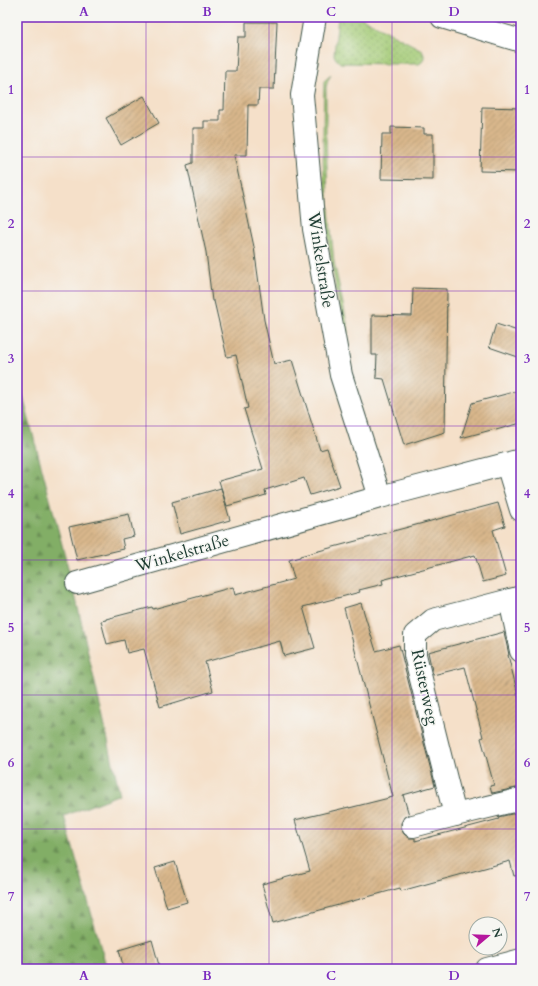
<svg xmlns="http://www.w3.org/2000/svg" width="538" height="986" font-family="Cardo,serif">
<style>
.green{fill:url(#green-dots);stroke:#618454}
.forest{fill:url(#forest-firs);stroke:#50764d}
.building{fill:url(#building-hatch)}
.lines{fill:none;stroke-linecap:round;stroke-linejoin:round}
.minor-casing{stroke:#3f554a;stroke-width:24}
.secondary-casing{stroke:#3f554a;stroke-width:24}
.minor{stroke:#fff;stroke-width:22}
.secondary{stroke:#fff;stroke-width:22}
.grid{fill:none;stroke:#7b2cbf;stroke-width:1;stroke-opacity:0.55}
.labels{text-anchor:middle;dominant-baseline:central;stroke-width:3;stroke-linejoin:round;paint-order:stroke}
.street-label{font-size:17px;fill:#1f3d34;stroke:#f6f6f2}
.neatline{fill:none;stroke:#7b2cbf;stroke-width:1.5}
.grid-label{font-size:13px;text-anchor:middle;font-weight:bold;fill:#7b2cbf}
</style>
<defs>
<pattern id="green-dots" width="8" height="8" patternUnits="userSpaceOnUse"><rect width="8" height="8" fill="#a3ca75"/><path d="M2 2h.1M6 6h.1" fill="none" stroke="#84a561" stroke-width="1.8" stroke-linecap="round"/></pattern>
<pattern id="forest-firs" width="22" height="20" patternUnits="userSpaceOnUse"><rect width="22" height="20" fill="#82ae66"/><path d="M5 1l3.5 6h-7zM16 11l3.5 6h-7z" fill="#6a8f55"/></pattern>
<pattern id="building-hatch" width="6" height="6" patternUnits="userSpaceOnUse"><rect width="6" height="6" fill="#d9b78c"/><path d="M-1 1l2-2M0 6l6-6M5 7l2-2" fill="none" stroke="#af9673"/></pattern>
</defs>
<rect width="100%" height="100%" fill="#f6f6f2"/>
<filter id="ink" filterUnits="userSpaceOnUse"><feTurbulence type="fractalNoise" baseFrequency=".025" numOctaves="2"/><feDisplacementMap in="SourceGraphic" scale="8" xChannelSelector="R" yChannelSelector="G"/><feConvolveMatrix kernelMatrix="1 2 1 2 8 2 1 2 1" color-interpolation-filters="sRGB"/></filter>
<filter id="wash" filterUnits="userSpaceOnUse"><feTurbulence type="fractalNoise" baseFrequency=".012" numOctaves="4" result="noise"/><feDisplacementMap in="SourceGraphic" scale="16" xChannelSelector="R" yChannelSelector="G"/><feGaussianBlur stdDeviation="0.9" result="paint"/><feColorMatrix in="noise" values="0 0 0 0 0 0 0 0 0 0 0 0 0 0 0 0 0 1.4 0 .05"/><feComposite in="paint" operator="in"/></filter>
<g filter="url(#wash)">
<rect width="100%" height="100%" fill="#f5e0c9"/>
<g class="green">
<polygon points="338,17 360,17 422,50 424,55 424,58 422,62 419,64 394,64 340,63 336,59 334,55"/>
<path d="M331 75 328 80 326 87V135L328 199 334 262 349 332H346C336 294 329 254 326 215 322 170 323 126 324 81Z"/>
</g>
<polygon class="forest" points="17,374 74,590 120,794 64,816 107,969 17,969"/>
<g id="blocks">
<g class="building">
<polygon points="246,22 277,22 274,89 259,89 258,105 248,105 247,155 234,155 254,247 264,320 274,364 292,360 320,450 327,448 340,486 310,495 304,478 265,490 266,495 227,506 219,481 263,469 244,409 248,408 236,355 227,357 214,301 212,301 206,252 187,165 193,163 193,128 204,128 204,121 220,121 220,110 224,110 225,71 236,71 238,37 246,37"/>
<polygon points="144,96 159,123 121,145 106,118"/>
<polygon points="482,107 521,108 521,172 480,171"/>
<polygon points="391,127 424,128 424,134 433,134 433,180 381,179 382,134 391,134"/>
<polygon points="413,288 447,289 445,432 404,445 384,379 376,378 377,355 372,355 372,315 412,316"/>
<polygon points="496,324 521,332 521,358 489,347"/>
<polygon points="521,390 521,423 496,430 495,429 461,438 472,403"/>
<polygon points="221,488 230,520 180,534 172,502"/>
<polygon points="498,503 505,526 493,530 506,576 483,582 475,555 382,580 383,584 359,590 360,592 303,607 315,648 284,656 280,641 205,662 213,691 160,707 144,649 127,653 124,640 107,644 101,621 106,620 106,619 152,607 153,609 233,587 235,595 294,579 289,560 300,557 300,556"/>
<polygon points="129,514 134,536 122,539 124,549 77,560 69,527"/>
<polygon points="361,603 376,651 399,645 435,786 403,795 409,815 404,817 401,823 401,829 404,834 409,838 415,838 415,841 499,819 498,817 521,812 521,875 514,876 510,861 401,891 400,888 273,923 262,884 310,871 295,820 349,807 349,808 393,797 344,608"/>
<polygon points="504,632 509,655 508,655 521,707 521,787 492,793 490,786 494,785 481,738 483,737 465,667 433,675 428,652"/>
<polygon points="175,862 187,902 167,908 155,868"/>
<polygon points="152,940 160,969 124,969 119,950"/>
</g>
</g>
</g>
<g filter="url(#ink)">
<use href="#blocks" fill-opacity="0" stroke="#3f554a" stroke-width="1"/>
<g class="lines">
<defs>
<g id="minor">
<polyline points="315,17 302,95 314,229 341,375 380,497 521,460"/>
<polyline points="442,17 521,41"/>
<polyline points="507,464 521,510"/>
<polyline points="77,583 380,497"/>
<polyline points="521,597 510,600 521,651"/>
<polyline points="455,815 415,655 415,635 433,620 510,600"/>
<polyline points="413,826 455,815 521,799"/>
</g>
<polyline id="secondary" points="487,969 521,960"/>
</defs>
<use href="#minor" class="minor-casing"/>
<use href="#secondary" class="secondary-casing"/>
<use href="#minor" class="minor"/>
<use href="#secondary" class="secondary"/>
</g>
</g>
<path class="grid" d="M146 17V969M269 17V969M392 17V969M17 157H521M17 291H521M17 426H521M17 560H521M17 695H521M17 829H521"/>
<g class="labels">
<g class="street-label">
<text transform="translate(321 260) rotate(81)">Winkelstraße</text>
<text transform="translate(182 553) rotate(-16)">Winkelstraße</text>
<text transform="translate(425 687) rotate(78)">Rüsterweg</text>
</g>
</g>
<rect width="538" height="986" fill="none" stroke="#f6f6f2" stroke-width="44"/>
<g transform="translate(488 936) rotate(71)"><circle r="19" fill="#f6f6f2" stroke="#a0aca6"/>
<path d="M0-3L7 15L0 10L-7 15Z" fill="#b5179e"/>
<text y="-6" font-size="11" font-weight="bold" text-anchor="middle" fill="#1f3d34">N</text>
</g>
<rect x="22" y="22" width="494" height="942" class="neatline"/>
<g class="grid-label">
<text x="84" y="16">A</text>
<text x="207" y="16">B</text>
<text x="331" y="16">C</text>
<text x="454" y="16">D</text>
<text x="11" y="94">1</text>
<text x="527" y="94">1</text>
<text x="11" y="228">2</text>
<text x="527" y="228">2</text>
<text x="11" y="363">3</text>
<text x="527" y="363">3</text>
<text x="11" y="498">4</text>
<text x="527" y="498">4</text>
<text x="11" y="632">5</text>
<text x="527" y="632">5</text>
<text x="11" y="767">6</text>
<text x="527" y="767">6</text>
<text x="11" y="901">7</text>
<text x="527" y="901">7</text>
<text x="84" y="980">A</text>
<text x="207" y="980">B</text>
<text x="331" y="980">C</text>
<text x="454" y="980">D</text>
</g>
</svg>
